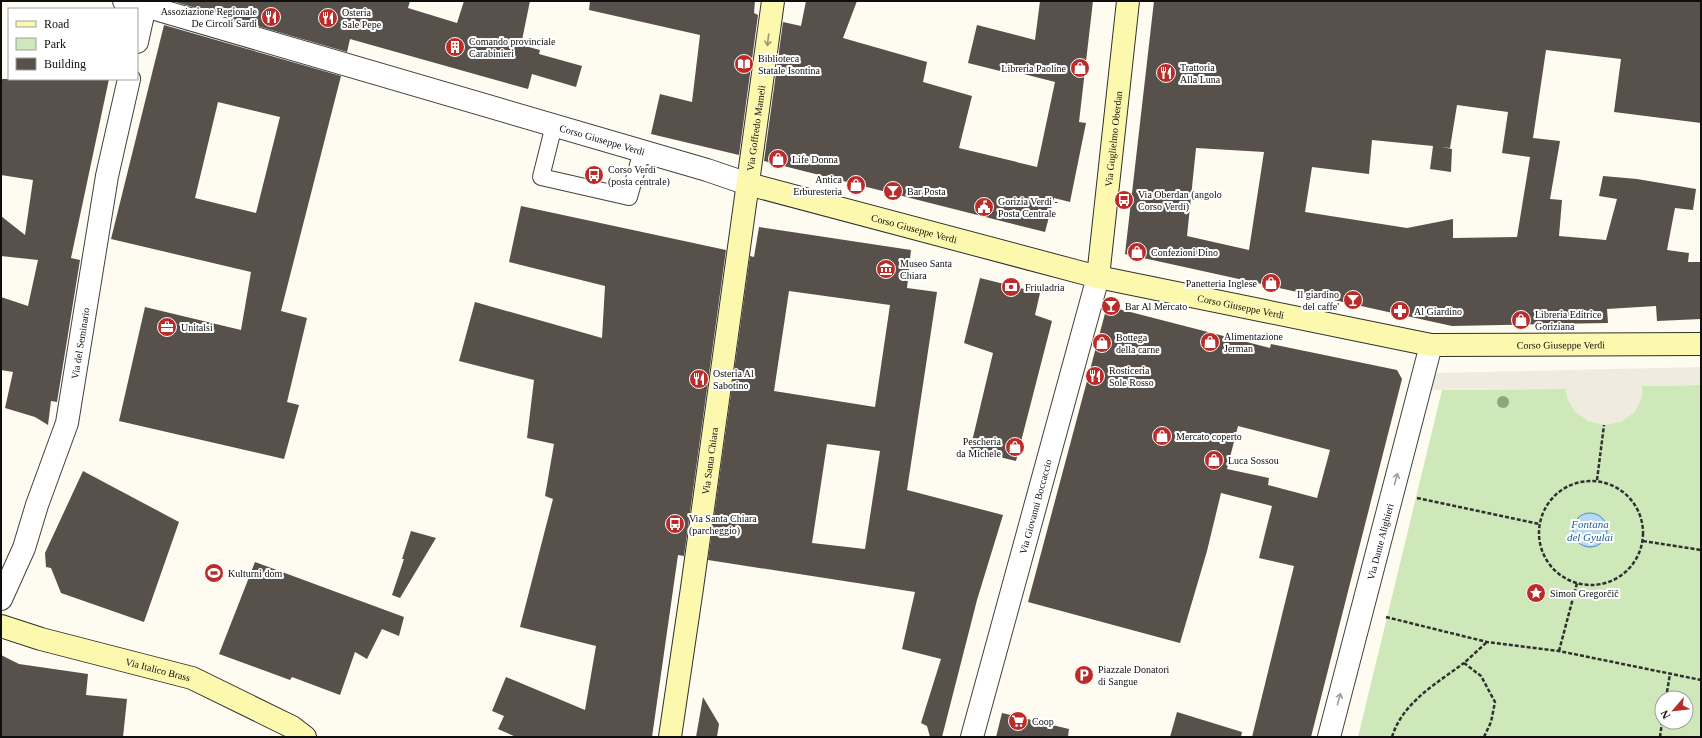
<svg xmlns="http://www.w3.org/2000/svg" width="1702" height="738" font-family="'Times New Roman',serif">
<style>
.green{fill:#cfe8ba;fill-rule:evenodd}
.plaza{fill:#efebdf}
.water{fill:#b6d9f4;stroke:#408ac9}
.building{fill:#57504b;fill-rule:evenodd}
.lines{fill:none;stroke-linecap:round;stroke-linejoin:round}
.lane-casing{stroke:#414141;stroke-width:18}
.street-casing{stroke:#414141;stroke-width:24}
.secondary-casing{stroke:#303030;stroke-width:24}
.path{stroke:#303030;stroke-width:2.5;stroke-dasharray:4 2;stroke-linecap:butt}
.lane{stroke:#fff;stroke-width:16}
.street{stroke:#fff;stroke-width:22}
.secondary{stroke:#fcf8ad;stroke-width:22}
.tree{fill:#89a87e}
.oneway{stroke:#9d9a6d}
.oneway2{stroke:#9f9f9f}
.labels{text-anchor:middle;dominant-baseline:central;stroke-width:4;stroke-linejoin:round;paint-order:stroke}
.poi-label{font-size:10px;fill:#0e0e0e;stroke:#fff;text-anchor:start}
.street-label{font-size:10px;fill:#0e0e0e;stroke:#fff}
.water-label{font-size:11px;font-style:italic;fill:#1b5c9c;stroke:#fff}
</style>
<rect width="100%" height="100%" fill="#fefcf0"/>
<path class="green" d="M1701 385V737H1358L1442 390 1566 389 1568 400H1641L1642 386ZM1662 698H1686V722H1662Z"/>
<polygon class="plaza" points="1701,367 1701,385 1642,386 1641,400 1635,412 1621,422 1604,425 1588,421 1575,412 1568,400 1566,389 1429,390 1433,373"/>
<circle class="water" cx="1590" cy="530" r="17"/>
<g class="building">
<polygon points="172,1 410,1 408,8 457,23 464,1 530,1 521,45 540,50 539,54 582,66 576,87 532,74 528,89 350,39 347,52"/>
<polygon points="590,1 755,1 754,13 758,15 739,155 651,134 660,94 692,102 700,35 589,10"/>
<polygon points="806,1 857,1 843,38 927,62 923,82 972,96 959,148 1037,167 1055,82 1012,71 1012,74 968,63 977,25 1035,40 1040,1 1093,1 1079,122 1086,123 1070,202 1054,198 1045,232 764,161 783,22 801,26"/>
<path d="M1154 1H1701V123L1614 112 1621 59 1546 50 1533 138 1560 141 1550 199 1562 200 1559 236 1606 240 1617 199 1599 196 1603 176 1637 179 1696 189 1693 210 1675 208 1667 250 1689 253 1688 262H1701V319L1657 321 1656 306 1607 309 1608 323 1452 326 1125 254ZM1457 105 1508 112 1502 153 1530 157 1517 237 1453 238V219L1407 228 1305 212 1312 167 1369 174 1372 140 1433 146 1430 169 1451 172 1452 149 1442 147 1450 148ZM1196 148 1264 152 1249 250 1187 236Z"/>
<path d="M164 25 341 76 281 311 307 318 287 402 299 405 284 459 119 421 145 307 241 330 251 272 111 239ZM218 102 280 117 256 213 195 198Z"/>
<polygon points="1,79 109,79 71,258 80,260 57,402 51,401 48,425 35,417 5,408 13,372 1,370 1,297 28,306 38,260 1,256 1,216 25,235 33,180 1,175"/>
<polygon points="521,206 726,250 684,556 678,555 652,737 516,737 498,729 504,716 492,711 506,677 585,710 596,646 520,627 553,499 545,496 554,444 527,438 534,380 459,361 475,302 602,338 605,286 509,262"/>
<path d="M759 227 911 250 907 288 937 292 907 490 1003 515 977 600 942 737H930L927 726 921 723 941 659 902 649 915 592 708 560 750 256 754 257ZM789 291 890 305 875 407 774 391ZM827 444 880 451 865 549 812 543Z"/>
<polygon points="980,278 1040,293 1035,315 1052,321 1016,461 970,450 993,353 964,343"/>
<path d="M1107 306 1270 348 1271 344 1397 370 1402 379 1311 737H1252L1294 566 1259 558 1272 506 1221 493 1207 551 1180 643 1028 602ZM1238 426 1330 450 1317 498 1268 485 1269 478 1227 469Z"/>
<polygon points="83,471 179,522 144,622 61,593 51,568 46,567 45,553"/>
<polygon points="411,531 436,538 400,598 392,595 404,559 402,559"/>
<polygon points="255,562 404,617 399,636 382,629 367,659 355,652 340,695 292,677 290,680 219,654"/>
<polygon points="1,655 19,664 88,674 86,695 127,699 123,737 1,737"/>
<polygon points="703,697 719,724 717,737 696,737"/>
<polygon points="1177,712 1242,732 1241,737 1170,737"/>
<polygon points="1002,713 1069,729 1068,737 996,737"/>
</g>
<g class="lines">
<defs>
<polyline id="lane" points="554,125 541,177 629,197 642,151"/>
<g id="street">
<path id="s1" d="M124 1 145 6 707 170 748 184"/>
<polyline points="137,42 146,1"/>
<path id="s2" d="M1 599 24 548 37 505 67 423 107 176 129 79"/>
<path id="s3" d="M972 737 1098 277"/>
<path id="s4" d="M1329 737 1431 345"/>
</g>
<g id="secondary">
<path id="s5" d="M748 184 1098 277 1431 345 1701 344"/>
<path id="s6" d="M1098 277 1128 1"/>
<path id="s7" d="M1 626 41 639 192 678 292 727 305 737"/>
<path id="s8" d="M670 737 692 588 773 1"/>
</g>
</defs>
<use href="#lane" class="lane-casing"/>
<use href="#street" class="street-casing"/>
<use href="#secondary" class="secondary-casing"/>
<g class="path">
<polyline points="1597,480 1604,425"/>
<circle cx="1591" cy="533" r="52"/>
<polyline points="1417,498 1539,524"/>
<polyline points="1643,541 1701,550"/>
<polyline points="1386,617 1487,642 1559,651 1701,680"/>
<polyline points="1559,651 1577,583"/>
<polyline points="1666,698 1670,674"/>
<path d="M1392 737C1402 703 1437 683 1464 663"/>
<polyline points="1484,737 1491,722 1495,702 1481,676 1464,663 1487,642"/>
<polyline points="1660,737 1662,722"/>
</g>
<use href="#lane" class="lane"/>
<use href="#street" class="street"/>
<use href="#secondary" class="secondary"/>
</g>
<circle class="tree" cx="1503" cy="402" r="6"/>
<defs><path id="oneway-shaft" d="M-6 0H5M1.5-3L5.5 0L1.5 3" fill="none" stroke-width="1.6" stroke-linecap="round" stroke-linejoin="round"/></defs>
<use class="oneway" href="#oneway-shaft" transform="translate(768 40) rotate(97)"/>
<g class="oneway2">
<use href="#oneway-shaft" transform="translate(1396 479) rotate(-75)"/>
<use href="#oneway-shaft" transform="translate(1339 699) rotate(-75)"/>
</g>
<defs>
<symbol id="restaurant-disc" viewBox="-11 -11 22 22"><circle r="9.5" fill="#ba2c2a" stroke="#fff"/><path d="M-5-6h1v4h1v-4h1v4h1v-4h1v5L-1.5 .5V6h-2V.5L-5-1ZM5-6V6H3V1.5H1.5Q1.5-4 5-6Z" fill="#fff"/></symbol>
<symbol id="building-disc" viewBox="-11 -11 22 22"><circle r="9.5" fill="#ba2c2a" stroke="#fff"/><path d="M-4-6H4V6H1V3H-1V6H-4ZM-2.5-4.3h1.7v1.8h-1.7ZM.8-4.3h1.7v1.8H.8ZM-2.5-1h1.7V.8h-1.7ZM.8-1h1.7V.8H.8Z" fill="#fff"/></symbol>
<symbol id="library-disc" viewBox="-11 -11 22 22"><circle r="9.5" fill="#ba2c2a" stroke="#fff"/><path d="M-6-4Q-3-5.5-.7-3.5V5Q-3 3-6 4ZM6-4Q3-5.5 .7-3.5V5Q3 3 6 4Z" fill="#fff"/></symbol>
<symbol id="shop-disc" viewBox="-11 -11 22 22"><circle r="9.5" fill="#ba2c2a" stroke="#fff"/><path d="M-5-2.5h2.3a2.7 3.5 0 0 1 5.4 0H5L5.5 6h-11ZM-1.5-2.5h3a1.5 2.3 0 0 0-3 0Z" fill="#fff"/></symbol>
<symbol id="bus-disc" viewBox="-11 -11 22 22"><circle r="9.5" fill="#ba2c2a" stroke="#fff"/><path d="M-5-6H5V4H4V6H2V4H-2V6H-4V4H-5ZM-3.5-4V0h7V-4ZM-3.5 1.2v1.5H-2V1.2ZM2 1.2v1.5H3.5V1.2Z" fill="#fff"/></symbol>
<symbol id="bar-disc" viewBox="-11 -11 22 22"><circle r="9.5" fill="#ba2c2a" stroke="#fff"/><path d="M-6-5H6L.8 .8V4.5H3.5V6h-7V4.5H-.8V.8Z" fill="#fff"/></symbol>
<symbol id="civic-disc" viewBox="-11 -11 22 22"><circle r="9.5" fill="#ba2c2a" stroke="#fff"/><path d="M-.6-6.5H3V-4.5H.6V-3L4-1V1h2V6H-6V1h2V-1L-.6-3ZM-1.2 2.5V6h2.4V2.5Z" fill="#fff"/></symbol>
<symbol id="museum-disc" viewBox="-11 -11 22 22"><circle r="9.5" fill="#ba2c2a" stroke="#fff"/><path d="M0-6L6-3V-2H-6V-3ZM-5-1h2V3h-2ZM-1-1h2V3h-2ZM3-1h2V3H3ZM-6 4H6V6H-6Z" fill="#fff"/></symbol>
<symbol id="bank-disc" viewBox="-11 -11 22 22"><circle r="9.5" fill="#ba2c2a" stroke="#fff"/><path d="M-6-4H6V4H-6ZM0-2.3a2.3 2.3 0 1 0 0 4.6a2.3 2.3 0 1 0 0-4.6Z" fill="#fff"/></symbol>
<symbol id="pharmacy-disc" viewBox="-11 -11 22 22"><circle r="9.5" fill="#ba2c2a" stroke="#fff"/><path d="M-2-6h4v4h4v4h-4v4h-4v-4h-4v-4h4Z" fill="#fff"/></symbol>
<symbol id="office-disc" viewBox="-11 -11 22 22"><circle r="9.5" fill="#ba2c2a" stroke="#fff"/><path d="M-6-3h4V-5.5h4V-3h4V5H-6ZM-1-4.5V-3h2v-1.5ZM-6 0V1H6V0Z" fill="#fff"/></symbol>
<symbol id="stadium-disc" viewBox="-11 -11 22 22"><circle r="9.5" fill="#ba2c2a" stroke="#fff"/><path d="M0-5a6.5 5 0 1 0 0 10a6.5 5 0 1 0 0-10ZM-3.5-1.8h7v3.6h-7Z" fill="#fff"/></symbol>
<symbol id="sight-disc" viewBox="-11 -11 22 22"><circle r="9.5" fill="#ba2c2a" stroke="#fff"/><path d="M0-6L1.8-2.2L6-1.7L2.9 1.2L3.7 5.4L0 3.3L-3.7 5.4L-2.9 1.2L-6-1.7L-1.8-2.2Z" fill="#fff"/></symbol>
<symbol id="parking-disc" viewBox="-11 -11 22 22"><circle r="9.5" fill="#ba2c2a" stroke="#fff"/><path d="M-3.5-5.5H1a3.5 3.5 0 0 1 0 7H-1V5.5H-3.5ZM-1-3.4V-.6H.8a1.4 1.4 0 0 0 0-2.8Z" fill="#fff"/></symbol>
<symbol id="supermarket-disc" viewBox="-11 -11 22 22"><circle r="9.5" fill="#ba2c2a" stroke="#fff"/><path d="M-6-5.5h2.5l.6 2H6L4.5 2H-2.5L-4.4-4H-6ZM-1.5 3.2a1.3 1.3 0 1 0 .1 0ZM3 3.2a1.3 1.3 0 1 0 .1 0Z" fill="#fff"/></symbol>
</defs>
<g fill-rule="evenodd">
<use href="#restaurant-disc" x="260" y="6" width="22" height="22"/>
<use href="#restaurant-disc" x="317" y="7" width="22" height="22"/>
<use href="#building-disc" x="444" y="36" width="22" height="22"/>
<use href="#library-disc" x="733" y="53" width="22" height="22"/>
<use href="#shop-disc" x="1069" y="57" width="22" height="22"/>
<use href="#restaurant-disc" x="1155" y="62" width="22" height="22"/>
<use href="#shop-disc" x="767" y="148" width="22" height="22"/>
<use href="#bus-disc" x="583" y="164" width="22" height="22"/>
<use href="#shop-disc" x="845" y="174" width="22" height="22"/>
<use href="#bar-disc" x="882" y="180" width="22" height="22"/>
<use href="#bus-disc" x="1113" y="189" width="22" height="22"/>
<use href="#civic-disc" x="973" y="196" width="22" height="22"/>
<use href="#shop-disc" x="1126" y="241" width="22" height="22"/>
<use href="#museum-disc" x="875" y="258" width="22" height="22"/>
<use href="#shop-disc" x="1260" y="272" width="22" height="22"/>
<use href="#bank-disc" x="1000" y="276" width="22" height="22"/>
<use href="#bar-disc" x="1342" y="289" width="22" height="22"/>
<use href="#bar-disc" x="1100" y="295" width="22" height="22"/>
<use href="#pharmacy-disc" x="1389" y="300" width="22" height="22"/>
<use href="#shop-disc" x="1510" y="309" width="22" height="22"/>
<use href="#office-disc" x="156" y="316" width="22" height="22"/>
<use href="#shop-disc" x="1199" y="331" width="22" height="22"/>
<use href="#shop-disc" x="1091" y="332" width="22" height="22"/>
<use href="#restaurant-disc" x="1084" y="365" width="22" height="22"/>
<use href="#restaurant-disc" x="688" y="368" width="22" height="22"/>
<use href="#shop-disc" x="1151" y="425" width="22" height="22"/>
<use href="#shop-disc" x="1004" y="436" width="22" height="22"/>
<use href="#shop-disc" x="1203" y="449" width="22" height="22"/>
<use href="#bus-disc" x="664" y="513" width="22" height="22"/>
<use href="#stadium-disc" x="203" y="562" width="22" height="22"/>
<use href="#sight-disc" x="1525" y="582" width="22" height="22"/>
<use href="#parking-disc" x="1073" y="664" width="22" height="22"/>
<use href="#supermarket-disc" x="1007" y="710" width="22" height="22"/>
</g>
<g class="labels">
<g class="poi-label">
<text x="257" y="11" text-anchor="end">Assoziazione Regionale<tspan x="257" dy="12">De Circoli Sardi</tspan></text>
<text x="342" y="12">Osteria<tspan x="342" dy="12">Sale Pepe</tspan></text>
<text x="469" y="41">Comando provinciale<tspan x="469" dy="12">Carabinieri</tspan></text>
<text x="758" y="58">Biblioteca<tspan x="758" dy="12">Statale Isontina</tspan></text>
<text x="1180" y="67">Trattoria<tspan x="1180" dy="12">Alla Luna</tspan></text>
<text x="1066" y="68" text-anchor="end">Libreria Paoline</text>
<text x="792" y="159">Life Donna</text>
<text x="608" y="169">Corso Verdi<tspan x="608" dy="12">(posta centrale)</tspan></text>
<text x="842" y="179" text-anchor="end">Antica<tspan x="842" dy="12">Erburesteria</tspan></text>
<text x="907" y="191">Bar Posta</text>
<text x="1138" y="194">Via Oberdan (angolo<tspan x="1138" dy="12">Corso Verdi)</tspan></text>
<text x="998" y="201">Gorizia Verdi -<tspan x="998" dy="12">Posta Centrale</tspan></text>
<text x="1151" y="252">Confezioni Dino</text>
<text x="900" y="263">Museo Santa<tspan x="900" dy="12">Chiara</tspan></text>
<text x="1257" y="283" text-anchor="end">Panetteria Inglese</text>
<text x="1025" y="287">Friuladria</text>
<text x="1339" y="294" text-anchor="end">Il giardino<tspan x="1339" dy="12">del caffe'</tspan></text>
<text x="1125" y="306">Bar Al Mercato</text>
<text x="1414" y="311">Al Giardino</text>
<text x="1535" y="314">Libreria Editrice<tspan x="1535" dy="12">Goriziana</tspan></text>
<text x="181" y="327">Unitalsi</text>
<text x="1224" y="336">Alimentazione<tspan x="1224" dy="12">Jerman</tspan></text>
<text x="1116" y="337">Bottega<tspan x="1116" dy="12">della carne</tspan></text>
<text x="1109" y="370">Rosticeria<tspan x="1109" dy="12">Sole Rosso</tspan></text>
<text x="713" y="373">Osteria Al<tspan x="713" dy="12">Sabotino</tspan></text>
<text x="1176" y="436">Mercato coperto</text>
<text x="1001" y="441" text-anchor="end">Pescheria<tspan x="1001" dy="12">da Michele</tspan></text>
<text x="1228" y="460">Luca Sossou</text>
<text x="689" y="518">Via Santa Chiara<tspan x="689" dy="12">(parcheggio)</tspan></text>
<text x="228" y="573">Kulturni dom</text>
<text x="1550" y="593">Simon Gregorčič</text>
<text x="1098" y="669">Piazzale Donatori<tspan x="1098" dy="12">di Sangue</tspan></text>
<text x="1032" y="721">Coop</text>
</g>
<g class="street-label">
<text stroke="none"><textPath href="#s8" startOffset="615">Via Goffredo Mameli</textPath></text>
<text stroke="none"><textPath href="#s1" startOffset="498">Corso Giuseppe Verdi</textPath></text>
<text stroke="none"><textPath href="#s6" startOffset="139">Via Guglielmo Oberdan</textPath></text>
<text stroke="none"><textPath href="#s5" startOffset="172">Corso Giuseppe Verdi</textPath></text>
<text stroke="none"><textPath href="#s5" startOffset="508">Corso Giuseppe Verdi</textPath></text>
<text stroke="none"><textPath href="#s2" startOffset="269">Via del Seminario</textPath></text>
<text stroke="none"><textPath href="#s5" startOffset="832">Corso Giuseppe Verdi</textPath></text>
<text stroke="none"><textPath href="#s8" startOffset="279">Via Santa Chiara</textPath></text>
<text stroke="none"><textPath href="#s3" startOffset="239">Via Giovanni Boccaccio</textPath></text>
<text stroke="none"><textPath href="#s4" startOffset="202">Via Dante Alighieri</textPath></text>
<text stroke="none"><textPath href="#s7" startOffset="163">Via Italico Brass</textPath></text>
</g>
<g class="water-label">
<text x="1590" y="524">Fontana<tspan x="1590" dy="13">del Gyulai</tspan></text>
</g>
</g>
<rect width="1702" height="738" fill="none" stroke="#0e0e0e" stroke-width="4"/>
<rect x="8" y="8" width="130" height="72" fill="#ffffff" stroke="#9f9f9f"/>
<rect x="16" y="21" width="20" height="6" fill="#fcf8ad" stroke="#9f9f9f"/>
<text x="44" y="28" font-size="12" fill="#0e0e0e">Road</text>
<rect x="16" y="38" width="20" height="12" fill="#cfe8ba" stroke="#9f9f9f"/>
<text x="44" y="48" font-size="12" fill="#0e0e0e">Park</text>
<rect x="16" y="58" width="20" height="12" fill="#57504b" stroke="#9f9f9f"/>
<text x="44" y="68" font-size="12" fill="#0e0e0e">Building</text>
<g transform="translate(1674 710) rotate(242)"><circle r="19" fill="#ffffff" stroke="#9f9f9f"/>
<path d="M0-3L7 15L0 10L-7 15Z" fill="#ba2c2a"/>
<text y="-6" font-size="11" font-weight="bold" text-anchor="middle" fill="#0e0e0e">N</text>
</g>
</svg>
